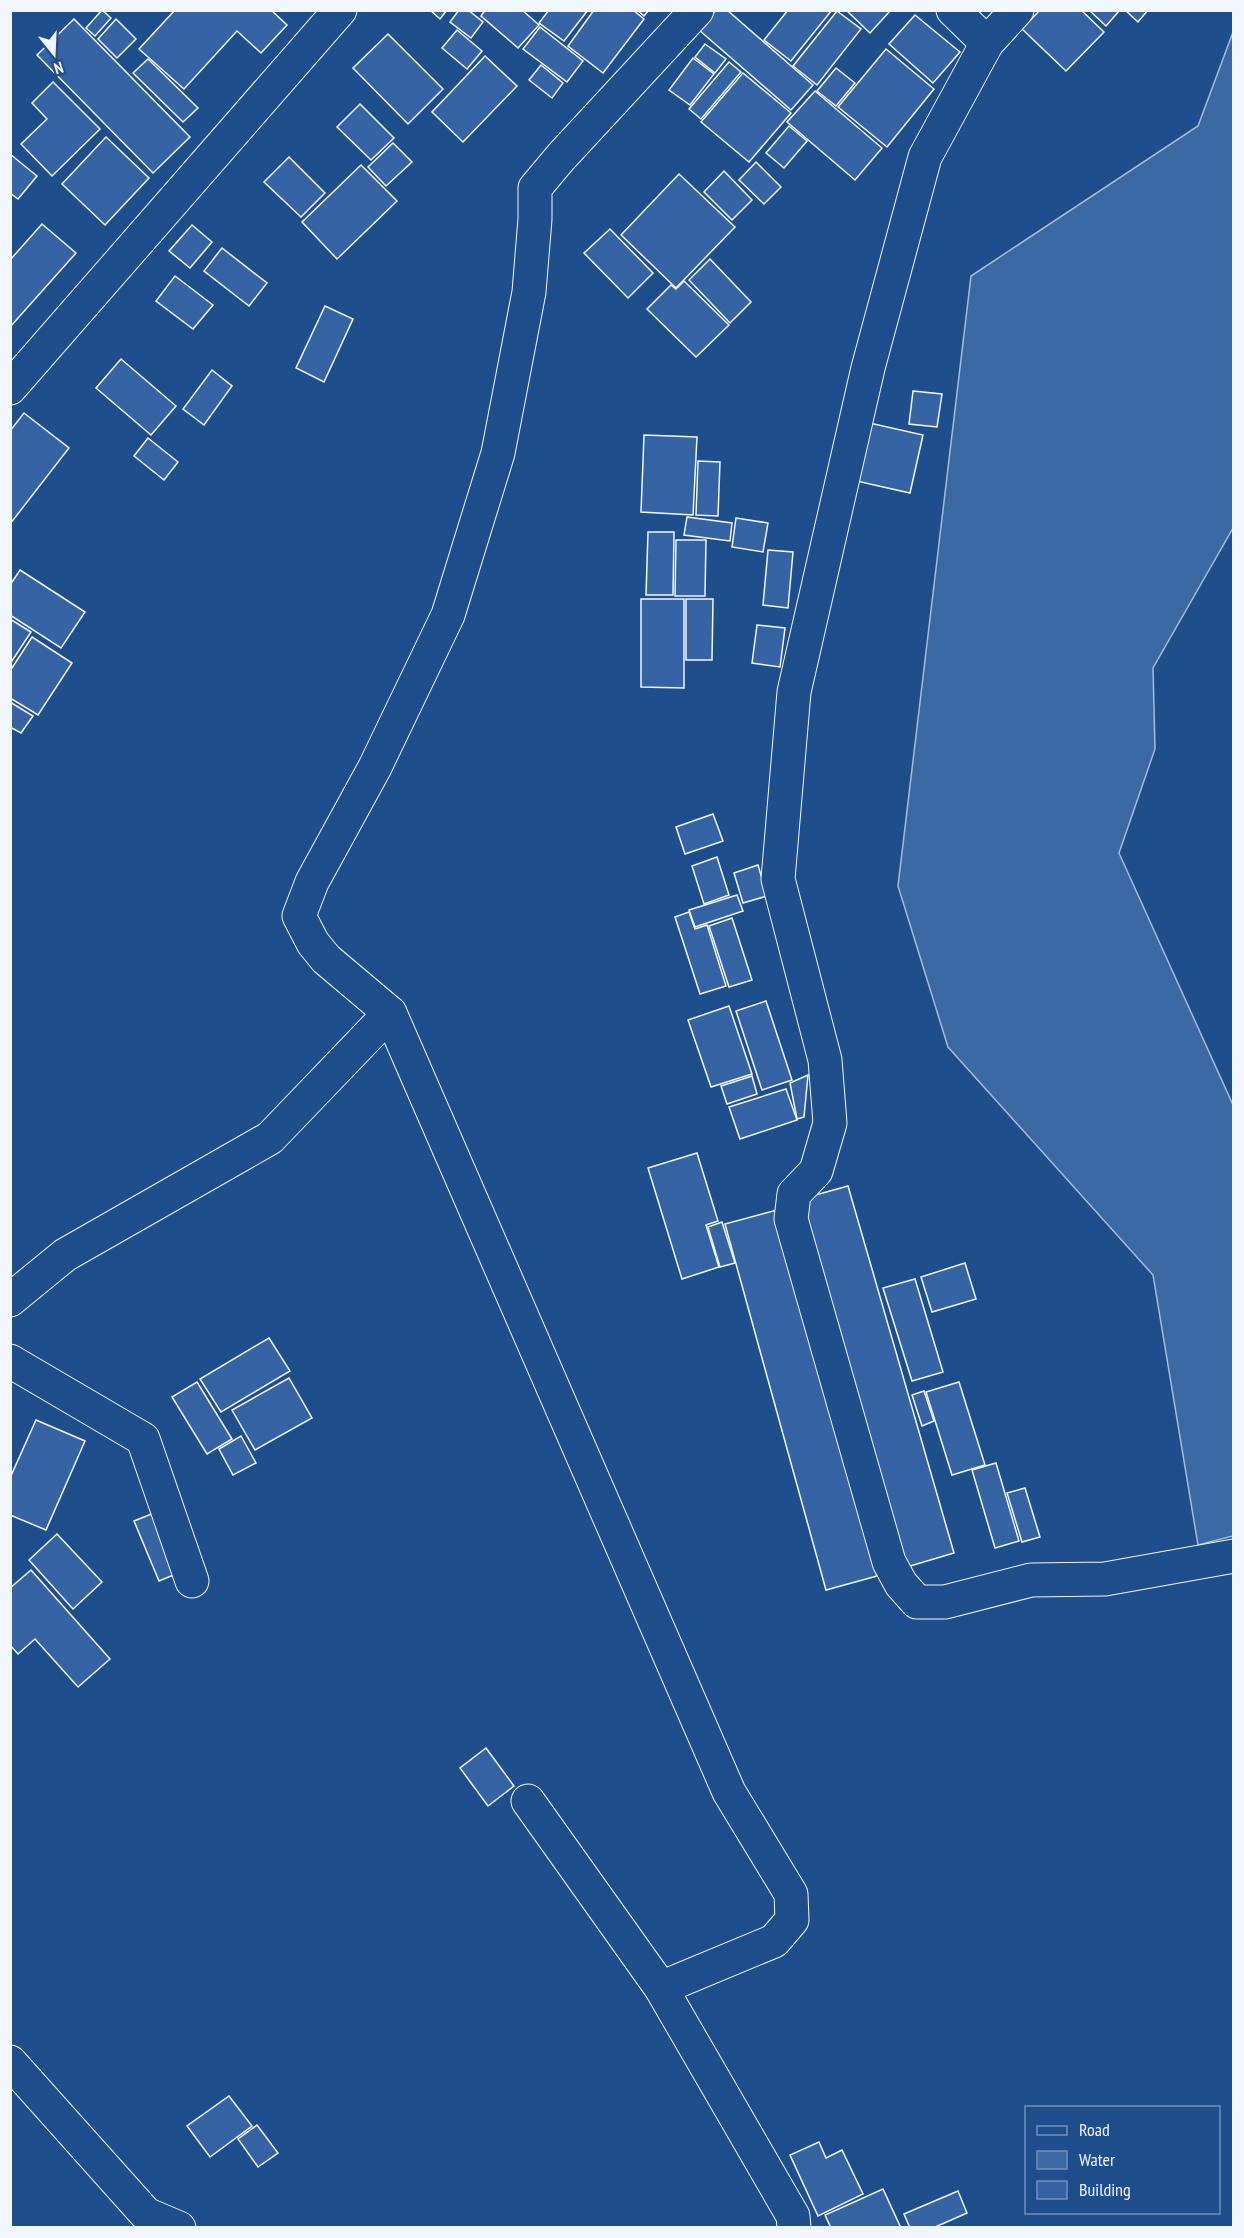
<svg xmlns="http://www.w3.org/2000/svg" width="1244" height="2238" font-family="'PT Sans Narrow',sans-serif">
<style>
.water{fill:#3b69a3;stroke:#a8bbd7;stroke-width:1.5}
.building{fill:#3563a3;stroke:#f2f6ff;stroke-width:1.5}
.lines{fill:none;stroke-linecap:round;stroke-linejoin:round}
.minor-casing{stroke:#f2f6ff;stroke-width:35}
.minor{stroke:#1f4e8c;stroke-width:33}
</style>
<rect width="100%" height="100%" fill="#1f4e8c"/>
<polygon class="water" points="1233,32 1233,528 1153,668 1155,749 1119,853 1233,1105 1233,1536 1198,1545 1153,1275 948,1047 898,886 971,276 1198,126"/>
<g class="building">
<polygon points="102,10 111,18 95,36 86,28"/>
<polygon points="175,10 271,10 287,25 261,53 237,31 184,89 139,49"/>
<polygon points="430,10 447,10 440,19"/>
<polygon points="459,10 468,10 483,22 471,38 450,22"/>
<polygon points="485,10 522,10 539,25 518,48 481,16"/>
<polygon points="549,10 588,10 564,41 539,23"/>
<polygon points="594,10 633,10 644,19 603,73 568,46"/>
<polygon points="637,10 649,10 644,16"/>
<polygon points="716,10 727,10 813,85 791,110 699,30"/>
<polygon points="788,10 832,10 791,61 764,40"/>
<polygon points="846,10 891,10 870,33"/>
<polygon points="1040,10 1081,10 1104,32 1066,71 1022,29"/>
<polygon points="1089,10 1118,10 1119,11 1106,26"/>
<polygon points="1125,10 1148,10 1138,22"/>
<polygon points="837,11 861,29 817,85 793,66"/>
<polygon points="915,15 960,52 933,83 889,44"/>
<polygon points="74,19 190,137 153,173 37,55"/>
<polygon points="116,19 136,39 117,58 98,39"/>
<polygon points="540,27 583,61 567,82 523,49"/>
<polygon points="457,30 482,51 467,69 442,48"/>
<polygon points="388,34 443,89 408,124 353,68"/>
<polygon points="705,44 726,59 715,73 695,57"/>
<polygon points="886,49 934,89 887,147 838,107"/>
<polygon points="485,56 517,86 463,142 432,112"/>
<polygon points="693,58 714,74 690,105 669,90"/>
<polygon points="148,59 198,108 183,122 133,73"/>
<polygon points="729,62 741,72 701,119 689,109"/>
<polygon points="541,65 563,83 552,98 529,80"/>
<polygon points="836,68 855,83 836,106 817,91"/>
<polygon points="743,73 791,113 749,162 701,122"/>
<polygon points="53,82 100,129 52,176 21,144 47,119 32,103"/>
<polygon points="815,91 882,148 855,180 787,122"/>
<polygon points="360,104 394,138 371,160 337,127"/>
<polygon points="789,126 807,141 784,168 766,153"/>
<polygon points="106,137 149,178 105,225 62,184"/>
<polygon points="393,143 412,162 386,186 368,167"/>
<polygon points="10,154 37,176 18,199 10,193"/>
<polygon points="289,157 325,193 301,217 264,182"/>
<polygon points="756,162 781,187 764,204 739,180"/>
<polygon points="361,165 397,201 337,259 302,222"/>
<polygon points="724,171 752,200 732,220 704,192"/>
<polygon points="679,174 735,227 676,288 621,235"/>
<polygon points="42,224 76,253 10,327 10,260"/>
<polygon points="192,225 212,242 190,268 169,251"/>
<polygon points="610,229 653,273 628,298 584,253"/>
<polygon points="222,248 267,283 249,306 204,271"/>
<polygon points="710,259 751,302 730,323 689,280"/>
<polygon points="175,276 213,305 193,329 156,301"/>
<polygon points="684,281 729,325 696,357 647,309 671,285 676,289"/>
<polygon points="325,306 353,319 324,382 296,368"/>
<polygon points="121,359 176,406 151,435 96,388"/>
<polygon points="212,370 232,386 204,425 183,409"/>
<polygon points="913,391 942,394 937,427 909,424"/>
<polygon points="24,413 69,448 10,524 10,431"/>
<polygon points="865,422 923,435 910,493 852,480"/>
<polygon points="644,435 697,437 693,515 641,512"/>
<polygon points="148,438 178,462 164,480 134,456"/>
<polygon points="698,461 720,462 718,516 696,515"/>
<polygon points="687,517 732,523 730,541 684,535"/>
<polygon points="736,518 768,523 763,552 732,547"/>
<polygon points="648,532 674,532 673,595 646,595"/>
<polygon points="676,540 706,540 705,596 675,596"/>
<polygon points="768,550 793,552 788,608 763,605"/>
<polygon points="20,570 85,612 61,648 10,615 10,585"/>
<polygon points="641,599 684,599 684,688 641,687"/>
<polygon points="686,599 713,599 712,660 686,660"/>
<polygon points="10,619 31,632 10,664"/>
<polygon points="757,625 785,628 780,667 752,663"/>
<polygon points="32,637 72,663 38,715 10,698 10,671"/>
<polygon points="10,702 33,716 21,733 10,727"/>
<polygon points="713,814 723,841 685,854 676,827"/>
<polygon points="717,857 729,895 704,904 692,866"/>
<polygon points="758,865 767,896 743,903 734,873"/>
<polygon points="737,895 743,911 695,927 689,910"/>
<polygon points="689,912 695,929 707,925 726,986 700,994 675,917"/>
<polygon points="732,918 752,980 729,987 709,926"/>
<polygon points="766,1001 792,1080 762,1090 736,1011"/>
<polygon points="729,1006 752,1074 711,1087 688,1020"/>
<polygon points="808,1075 804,1117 797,1119 790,1083"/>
<polygon points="752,1076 757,1094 727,1104 721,1086"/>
<polygon points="786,1089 797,1120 740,1139 729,1107"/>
<polygon points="697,1153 718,1221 706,1225 719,1267 682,1279 648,1168"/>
<polygon points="848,1186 954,1553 900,1569 794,1201"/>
<polygon points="777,1210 877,1576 826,1590 725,1224"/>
<polygon points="722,1222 735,1263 720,1267 708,1227"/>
<polygon points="965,1263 976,1299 932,1312 921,1277"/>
<polygon points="915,1279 943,1372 912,1381 883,1288"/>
<polygon points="269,1338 290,1371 221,1412 200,1379"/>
<polygon points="289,1378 312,1418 255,1450 232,1410"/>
<polygon points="197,1382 232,1439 207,1454 172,1397"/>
<polygon points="959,1382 985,1465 952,1475 926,1392"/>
<polygon points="924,1391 934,1421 922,1426 912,1395"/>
<polygon points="36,1420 85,1441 46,1530 10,1515 10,1478"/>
<polygon points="241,1436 256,1463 233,1475 219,1449"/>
<polygon points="996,1463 1019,1541 995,1548 972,1470"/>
<polygon points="1025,1488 1040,1537 1022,1542 1007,1493"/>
<polygon points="164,1509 188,1569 159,1581 134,1521"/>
<polygon points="57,1534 102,1582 73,1609 29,1560"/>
<polygon points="31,1570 110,1659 78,1687 35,1639 18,1654 10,1645 10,1588"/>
<polygon points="486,1748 514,1786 488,1806 460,1768"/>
<polygon points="229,2096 252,2126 210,2157 187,2126"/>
<polygon points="257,2125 278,2153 258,2167 238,2139"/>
<polygon points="819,2142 826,2158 842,2150 863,2194 818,2216 790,2155"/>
<polygon points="883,2189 900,2226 896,2228 831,2228 825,2215"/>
<polygon points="958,2191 967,2213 933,2228 910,2228 904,2214"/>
</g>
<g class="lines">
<defs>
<g id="minor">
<polyline points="953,10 987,43"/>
<polyline points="1017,10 987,43 925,157 868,368 794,692 778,879 825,1060 830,1123 816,1171 794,1194 791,1219 889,1562 901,1584 917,1602 945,1602 1031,1580 1105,1579 1234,1556"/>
<polyline points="10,388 340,10"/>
<polyline points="10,1300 65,1255 270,1138 390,1013"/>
<polyline points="10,1361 143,1439 192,1581"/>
<polyline points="528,1801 661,1988 793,2216 794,2228"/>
<polyline points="661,1988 774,1941 792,1920 791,1894 729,1792 390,1013 326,959 313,943 299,916 312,882 375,767 448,615 498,453 529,292 535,219 535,188 561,157 697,10"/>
<polyline points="10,2062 146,2214 179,2228"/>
</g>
</defs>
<use href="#minor" class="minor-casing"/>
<use href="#minor" class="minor"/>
</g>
<rect width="1244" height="2238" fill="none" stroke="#f2f6ff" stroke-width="24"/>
<rect x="1025" y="2106" width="195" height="108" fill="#1f4e8c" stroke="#7391ba" stroke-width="1.5"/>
<rect x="1037" y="2126" width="30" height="9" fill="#1f4e8c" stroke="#7391ba" stroke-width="1.5"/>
<text x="1079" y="2136" font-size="18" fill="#f2f6ff">Road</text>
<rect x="1037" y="2151" width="30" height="18" fill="#3b69a3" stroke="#7391ba" stroke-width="1.5"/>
<text x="1079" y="2166" font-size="18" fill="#f2f6ff">Water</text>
<rect x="1037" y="2181" width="30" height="18" fill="#3563a3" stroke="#7391ba" stroke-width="1.5"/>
<text x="1079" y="2196" font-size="18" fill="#f2f6ff">Building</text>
<g transform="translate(54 54) rotate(162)" stroke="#1f4e8c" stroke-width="4.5" paint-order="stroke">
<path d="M0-4.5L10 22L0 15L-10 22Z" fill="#f2f6ff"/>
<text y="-9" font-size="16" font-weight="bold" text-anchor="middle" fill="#f2f6ff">N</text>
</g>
</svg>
